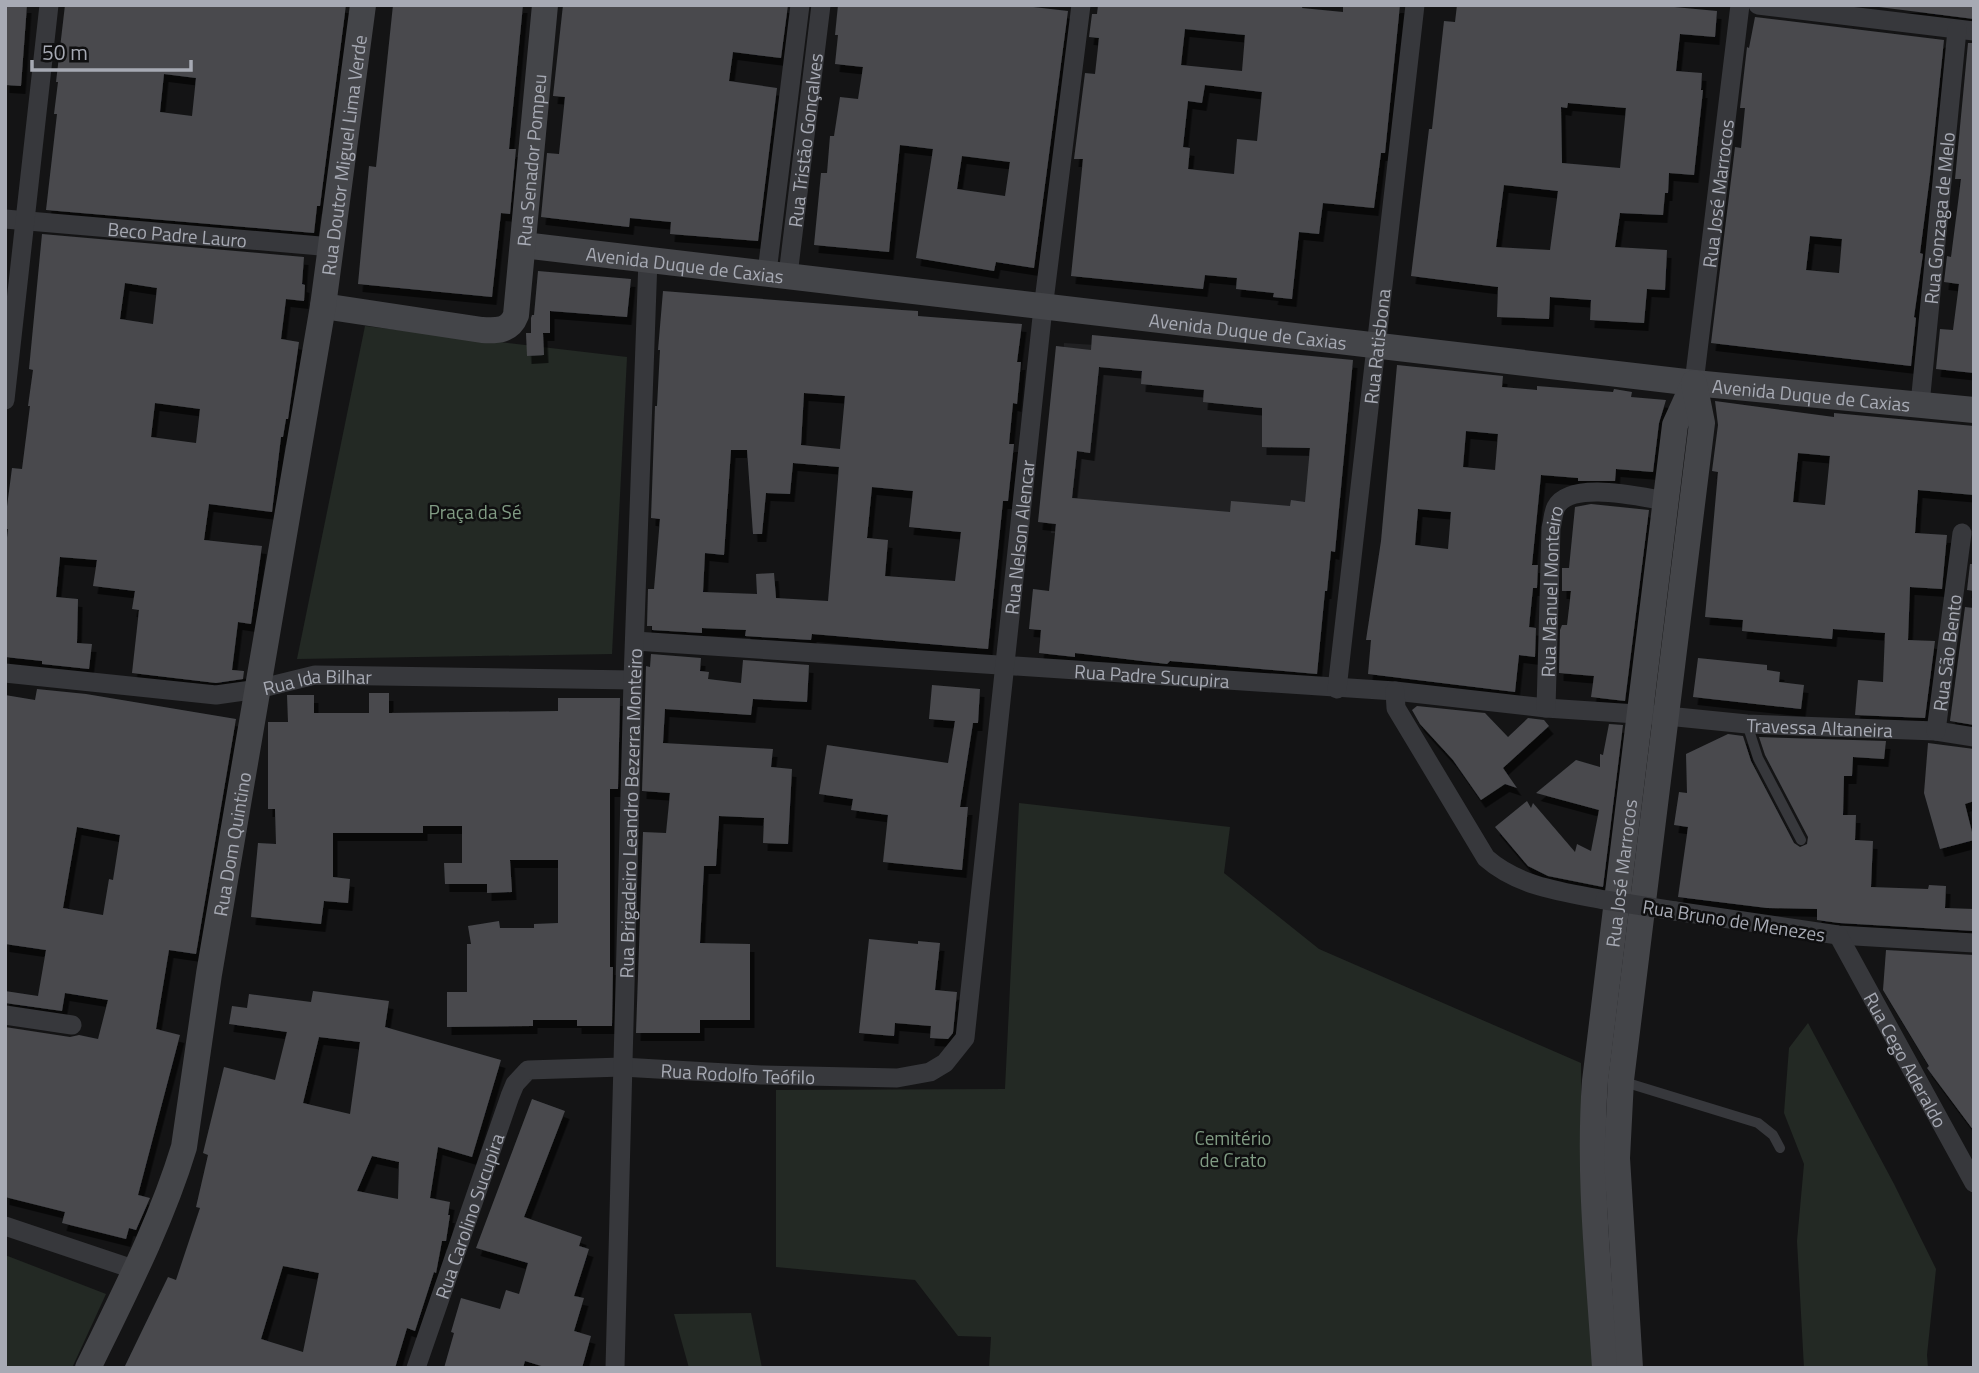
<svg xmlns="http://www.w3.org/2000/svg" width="1979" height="1373" font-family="'Titillium Web',sans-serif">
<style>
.built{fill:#202022}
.green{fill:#232924}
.building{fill:#48494d;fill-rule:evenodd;filter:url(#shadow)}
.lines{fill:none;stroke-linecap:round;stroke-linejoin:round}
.service{stroke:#37383c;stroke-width:10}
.minor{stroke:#37383c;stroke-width:19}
.secondary{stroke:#444549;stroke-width:26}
.minor-bridge{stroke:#37383c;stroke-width:19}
.labels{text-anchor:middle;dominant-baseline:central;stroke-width:5;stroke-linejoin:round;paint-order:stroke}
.street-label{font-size:19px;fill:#a7aab4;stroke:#0f0f10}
.park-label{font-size:19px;fill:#819c84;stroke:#0f0f10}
</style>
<defs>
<filter id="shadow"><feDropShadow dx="4.5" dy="8" stdDeviation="0" flood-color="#0009"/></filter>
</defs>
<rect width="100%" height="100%" fill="#141415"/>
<polygon class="built" points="1064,343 1344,361 1331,551 1051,533"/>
<g class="green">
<polygon points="365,326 627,357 612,654 297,659"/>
<polygon points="1019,803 1230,827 1224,873 1319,949 1581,1063 1582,1180 1594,1368 989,1368 991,1337 958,1336 915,1280 776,1267 776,1090 1005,1089"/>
<polygon points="1808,1023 1894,1184 1936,1269 1927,1355 1928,1368 1804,1368 1797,1241 1804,1164 1784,1113 1789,1048"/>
<polygon points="5,1255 106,1294 72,1368 5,1368"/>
<polygon points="751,1313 762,1368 689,1368 674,1314"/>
</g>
<g class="building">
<polygon points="5,5 27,5 21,86 5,85"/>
<path d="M65 5H346L320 206H317L314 233 46 210 57 114H54L58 82H56ZM164 74 196 78 192 116 160 112Z"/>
<polygon points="393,5 523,5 509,149 516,149 510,214 501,213 492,297 358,284 369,166 376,167"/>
<polygon points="563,5 788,5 781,58 733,52 729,81 777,88 758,241 670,234 671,222 630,218 629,227 541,217 547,153 559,154 565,97 553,96"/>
<path d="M838 5H1016L1068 11 1034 268 996 262 994 271 916 258 933 149 900 145 889 252 814 245 821 173H827L830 136H834L840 97 858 99 863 67 835 64 838 35H835ZM962 156 1010 162 1005 196 957 189Z"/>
<path d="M1098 5H1303L1302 8 1343 12V5H1400L1385 153H1381L1374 208 1323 203 1319 234 1299 232 1292 299 1273 297 1274 293 1236 289 1237 278 1205 275 1203 289 1071 276 1083 159H1074L1085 73 1095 74 1099 38 1089 37 1092 14H1097ZM1185 29 1245 35 1242 71 1181 65ZM1205 85 1262 92 1257 141 1237 139 1234 174 1188 169 1190 148 1183 147 1188 101 1202 103Z"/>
<path d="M1457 5H1653L1717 11 1715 37 1680 34 1676 71 1702 73 1701 90H1703L1694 175 1669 173 1668 193H1665L1663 215 1620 213 1615 247 1667 250 1665 290 1647 289 1644 323 1590 320 1591 300 1550 297 1549 319 1497 317 1498 287 1411 276 1429 129H1432L1444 21 1455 22ZM1568 103 1626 108 1620 168 1562 163 1561 107 1567 108ZM1504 185 1558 191 1550 250 1496 247Z"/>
<polygon points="1863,5 1974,5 1974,19"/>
<path d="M1755 17 1944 40 1930 176 1920 253 1923 254 1914 317 1916 318 1911 366 1711 343 1735 147 1741 148 1745 108H1740L1747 47 1749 48ZM1810 236 1842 239 1839 273 1806 270Z"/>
<polygon points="1968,43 1974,43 1974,373 1936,369 1940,329 1953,330 1959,284 1944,282 1947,256 1951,257 1961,179 1955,179"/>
<path d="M42 234 304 257 302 284 305 285 304 301 286 299 281 339 299 342 288 419H286L283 437H281L272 512 209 504 204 540 262 546 251 624 238 622 232 670 244 671 243 679 216 683 132 673 139 610 132 609 135 591 93 586 97 560 60 557 56 597 78 599 77 643 92 644 89 669 42 664V661L5 657V555L8 529H5V522L12 468 22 469 30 406H28L33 370 29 369ZM125 283 157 288 153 324 120 319ZM155 403 200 409 196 443 151 437Z"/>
<polygon points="538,271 631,279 627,317 550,311 550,333 531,333 531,318 532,315 534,315"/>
<path d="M663 291 902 310 918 311V316L1022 324 1017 362H1021L1017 404 1013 403 1009 444H1014L1008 501H1003L988 649 812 634 811 640 745 636 746 630 702 628V633L652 630V626H647L648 589H654L660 519 651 518 655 406H657L660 350H658ZM804 393 845 396 840 449 801 445ZM731 450H747L753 534H762L766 493 790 494 793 463 839 467 828 601 776 598 774 573 756 574 757 594 703 592 705 553 724 555ZM872 487 913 491 909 527 961 532 955 581 885 576 888 540 867 538Z"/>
<polygon points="526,333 543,333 544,355 527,356"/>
<path d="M1092 335 1353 360 1335 552 1331 551 1327 591H1325L1317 674 1170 661 1167 664 1075 653V657L1039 653 1041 630 1029 629 1033 589 1049 591 1056 524 1038 522 1056 346 1091 350ZM1099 367 1142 371 1141 384 1204 390 1203 402 1262 408V447L1310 448 1305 502 1291 500 1290 506 1231 501 1230 512 1072 498 1077 451 1090 453Z"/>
<path d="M1397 365 1503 376 1502 387 1537 390V386L1613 392 1614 389 1632 392 1631 397 1666 400 1659 423 1653 472 1616 469 1615 481H1578V478L1541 475 1532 565H1538L1537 588H1533L1529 627 1536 628 1535 657 1519 655 1515 692 1368 674 1371 640H1366L1381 541ZM1466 431 1498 434 1495 470 1463 467ZM1418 509 1451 512 1448 549 1415 545Z"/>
<path d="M1715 401 1834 417V413L1974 426V495L1918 490 1915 533 1947 535 1942 589 1910 587 1908 640 1935 641 1925 718 1855 715 1858 680 1883 682 1885 633 1833 629 1832 639 1742 631 1743 620 1705 617 1718 472 1712 471 1718 425ZM1798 453 1830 456 1825 505 1793 502Z"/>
<polygon points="1591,504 1649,510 1625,701 1591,697 1594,676 1559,673 1560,630 1562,625 1567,625 1571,591 1562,591 1562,568 1569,568 1575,507"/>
<polygon points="1970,564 1974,564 1974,591 1967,590"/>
<polygon points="1965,607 1974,608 1974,725 1950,721"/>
<polygon points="651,654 701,658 700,671 709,672 708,679 741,683 743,660 809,665 807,702 753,699 751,715 665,709 663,743 773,749 771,767 792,769 788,844 763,843 764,818 719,816 716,866 704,866 700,943 750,944 750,1020 700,1020 700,1033 636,1033 643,832 666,833 670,793 642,791 646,666 650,667"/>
<polygon points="1698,658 1767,665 1767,670 1780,672 1779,682 1804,685 1801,709 1693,697"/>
<polygon points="932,685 980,689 978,723 973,723 960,807 968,807 962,870 883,862 888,815 851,810 853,799 819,794 827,745 948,763 955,721 929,719"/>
<path d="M37 689 86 694 236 719 196 954 169 950 156 1029 180 1035 138 1195 150 1198 136 1230 129 1228 126 1239 62 1223 65 1212 5 1197V1027L70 1037 79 1035 98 1039 108 1000 65 993 62 1011 5 1003V991L38 996 46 950 5 944V695L35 700ZM77 827 120 835 113 880 109 879 103 915 63 908Z"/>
<polygon points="369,693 389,693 389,713 558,711 558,698 620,698 618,789 610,789 610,967 613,967 612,1026 577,1026 577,1020 533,1020 533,1026 447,1027 447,992 467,992 467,944 471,944 468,926 499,921 500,928 534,928 534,924 558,923 558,860 510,860 512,892 487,893 487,884 445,884 444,863 462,863 462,826 423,826 423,833 333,833 333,877 350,879 348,903 324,901 321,924 251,917 258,843 276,844 275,809 268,809 268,722 288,722 287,695 314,695 314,713 369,713"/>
<polygon points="1417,706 1485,713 1508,737 1528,718 1544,720 1549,726 1503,768 1517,788 1505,784 1481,800 1453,760 1420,724 1412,710"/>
<polygon points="1609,724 1623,725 1603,887 1548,876 1528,866 1495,827 1527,801 1531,808 1533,803 1575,852 1577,844 1591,851 1599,810 1536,793 1576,760 1600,767 1600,754 1603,755"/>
<polygon points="1728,734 1743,736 1751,761 1794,843 1800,847 1807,844 1808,837 1765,755 1759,737 1886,741 1884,759 1853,757 1852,776 1844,776 1843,815 1856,815 1855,840 1873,841 1871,887 1928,889 1929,885 1946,886 1945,908 1974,909 1974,931 1839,923 1817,920 1817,909 1767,908 1678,897 1688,827 1674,825 1679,792 1687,793 1686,754"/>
<polygon points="1928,743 1974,749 1974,801 1965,804 1974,840 1940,849 1924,793"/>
<polygon points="869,939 918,944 918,941 940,943 935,990 957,992 953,1033 948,1039 930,1038 931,1026 895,1023 894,1036 859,1033"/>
<polygon points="1886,950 1974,955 1974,1131 1927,1068 1929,1066 1883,990"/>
<path d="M313 991 389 1001 385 1027 501 1060 472 1157 438 1147 430 1198 450 1202 448 1215H450L446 1241H442L436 1273 434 1272 415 1331 407 1328 395 1368H124L168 1277 176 1280 200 1208 196 1207 208 1155 203 1153 224 1067 275 1080 287 1032 229 1024 232 1006 247 1008 249 994 311 1002ZM319 1037 360 1042 350 1114 303 1103ZM372 1156 399 1162 398 1199 357 1191ZM283 1266 319 1273 303 1352 261 1339Z"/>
<polygon points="532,1099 565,1111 524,1217 582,1237 579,1246 589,1249 574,1296 584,1298 574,1331 591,1336 582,1368 548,1368 525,1361 523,1368 444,1368 454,1333 451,1332 461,1298 500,1309 506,1290 519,1294 528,1263 476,1248"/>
</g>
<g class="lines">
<g class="service">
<polyline points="1747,724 1758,758 1801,840"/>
<polyline points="1621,1081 1758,1123 1773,1135 1780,1148"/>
</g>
<g class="minor">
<polyline points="1758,5 1974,31"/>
<path id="s1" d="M5 219 332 247"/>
<polyline points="767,272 800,5"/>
<path id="s2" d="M788 275 821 5"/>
<path id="s3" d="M1694 383 1740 5"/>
<polyline points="5,400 49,5"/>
<path id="s4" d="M1920 404 1957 30"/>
<path id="s5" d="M635 641 1395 691 1546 708 1667 716 1747 724 1936 731 1974 737"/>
<path id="s6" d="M5 673 216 695 258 689 315 675 633 680"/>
<path id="s7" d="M1337 689 1415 5"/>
<path d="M1395 691 1396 708 1486 858C1519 887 1563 892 1605 900"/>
<path id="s8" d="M1546 708 1551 528C1553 521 1553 513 1556 507 1571 480 1640 497 1666 501"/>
<path id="s9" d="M1936 731 1962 533"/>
<polyline points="1675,911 1838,935 1974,943"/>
<path id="s10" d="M1838 935 1974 1183"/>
<polyline points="5,1015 72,1025"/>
<polyline points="5,1226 136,1270"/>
<path id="s11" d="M416 1368 510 1096 515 1084 528 1070 622 1067 761 1075 897 1078 930 1072 945 1063 965 1038 1042 317 1081 5"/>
<path id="s12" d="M615 1368 633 680 648 259"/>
</g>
<g class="secondary">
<path id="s13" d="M523 245 1694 383 1974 410"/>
<path id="s14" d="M323 306 482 330C497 331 510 331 516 315L545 5"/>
<path id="s15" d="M88 1368C123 1296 161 1223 184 1147L209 974 323 306 363 5"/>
<path id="s16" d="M1605 1368C1599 1272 1588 1177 1595 1081L1675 425 1694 383"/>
<polyline points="1630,1368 1617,1158 1621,1080 1702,423 1694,383"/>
</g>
<polyline class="minor-bridge" points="1605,900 1675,911"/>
</g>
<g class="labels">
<g class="street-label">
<text stroke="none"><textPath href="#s2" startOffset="136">Rua Tristão Gonçalves</textPath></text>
<text stroke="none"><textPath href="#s15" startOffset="1246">Rua Doutor Miguel Lima Verde</textPath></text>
<text stroke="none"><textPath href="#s14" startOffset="357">Rua Senador Pompeu</textPath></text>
<text stroke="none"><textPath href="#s3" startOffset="191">Rua José Marrocos</textPath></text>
<text stroke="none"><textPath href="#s4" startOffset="187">Rua Gonzaga de Melo</textPath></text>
<text stroke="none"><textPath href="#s1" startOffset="173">Beco Padre Lauro</textPath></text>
<text stroke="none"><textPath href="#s13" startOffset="163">Avenida Duque de Caxias</textPath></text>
<text stroke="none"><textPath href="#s13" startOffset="730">Avenida Duque de Caxias</textPath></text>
<text stroke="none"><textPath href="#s7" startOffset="345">Rua Ratisbona</textPath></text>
<text stroke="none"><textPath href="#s13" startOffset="1297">Avenida Duque de Caxias</textPath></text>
<text stroke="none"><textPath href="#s11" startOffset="1276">Rua Nelson Alencar</textPath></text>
<text stroke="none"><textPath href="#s8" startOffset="117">Rua Manuel Monteiro</textPath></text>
<text stroke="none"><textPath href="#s9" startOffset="79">Rua São Bento</textPath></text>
<text stroke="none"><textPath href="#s5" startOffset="518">Rua Padre Sucupira</textPath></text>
<text stroke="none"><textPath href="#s6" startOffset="315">Rua Ida Bilhar</textPath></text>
<text stroke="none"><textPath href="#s5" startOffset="1188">Travessa Altaneira</textPath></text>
<text stroke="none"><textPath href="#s12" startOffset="555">Rua Brigadeiro Leandro Bezerra Monteiro</textPath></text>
<text stroke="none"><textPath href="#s15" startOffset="548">Rua Dom Quintino</textPath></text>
<text stroke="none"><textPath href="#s16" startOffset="497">Rua José Marrocos</textPath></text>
<text transform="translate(1734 920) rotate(9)">Rua Bruno de Menezes</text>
<text stroke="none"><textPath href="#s10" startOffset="142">Rua Cego Aderaldo</textPath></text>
<text stroke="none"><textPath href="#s11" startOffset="530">Rua Rodolfo Teófilo</textPath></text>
<text stroke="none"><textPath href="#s11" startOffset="161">Rua Carolino Sucupira</textPath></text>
</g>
<g class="park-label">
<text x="475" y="511">Praça da Sé</text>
<text x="1233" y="1137">Cemitério<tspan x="1233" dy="22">de Crato</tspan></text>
</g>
</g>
<rect width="1979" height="1373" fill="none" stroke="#a7aab4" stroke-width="14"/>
<path d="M32 60v10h159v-10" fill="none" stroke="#a7aab4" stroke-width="3.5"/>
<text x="42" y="60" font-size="21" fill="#a7aab4" stroke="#0f0f10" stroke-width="5" paint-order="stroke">50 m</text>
</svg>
